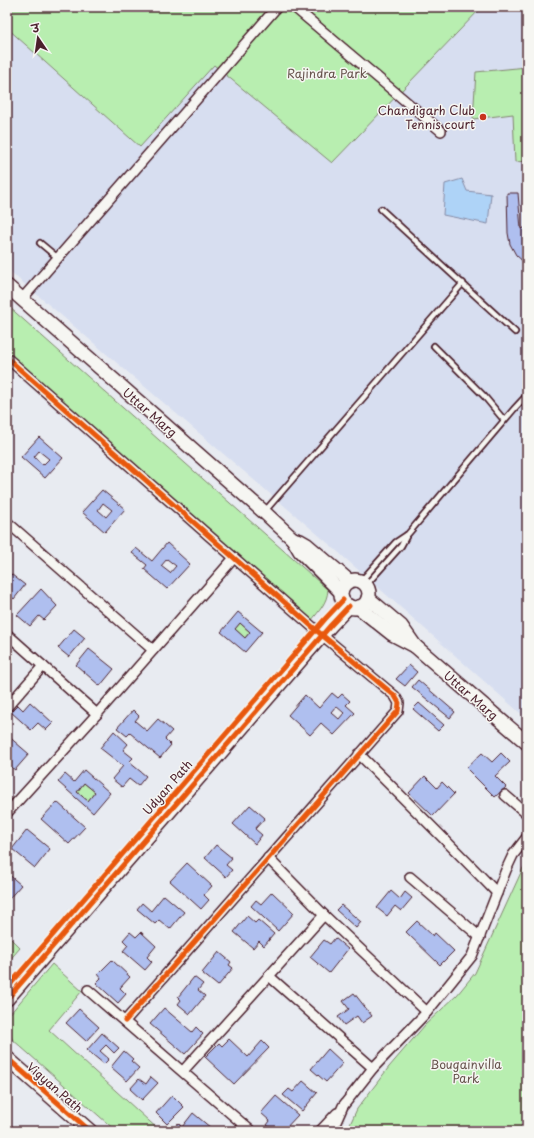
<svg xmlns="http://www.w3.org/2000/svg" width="534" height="1138" font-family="'Playpen Sans','Playpen Sans Deva',sans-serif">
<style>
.built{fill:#d7def0}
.green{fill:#b8eeb0;stroke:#81866e}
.water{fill:#aed3f7;stroke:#868ba5}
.building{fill:#afbfef;stroke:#4a1f2b;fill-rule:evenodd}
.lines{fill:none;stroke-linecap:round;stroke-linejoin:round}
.lane-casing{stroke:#4a1f2b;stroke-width:8}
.street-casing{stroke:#4a1f2b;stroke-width:12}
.secondary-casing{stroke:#4a1f2b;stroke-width:16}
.lane{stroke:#f6f6f2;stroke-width:4.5}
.street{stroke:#f6f6f2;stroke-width:9}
.secondary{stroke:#f6f6f2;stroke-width:13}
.cycleway-casing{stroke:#f6f6f2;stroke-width:8}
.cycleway{stroke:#e8590c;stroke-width:5}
.poi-dot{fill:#c8321e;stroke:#f6f6f2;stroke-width:1.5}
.labels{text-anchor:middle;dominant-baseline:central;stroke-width:3;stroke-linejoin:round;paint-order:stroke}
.park-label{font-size:12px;fill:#66534c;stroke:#f6f6f2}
.poi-label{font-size:12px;fill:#4a1f2b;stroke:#f6f6f2;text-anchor:end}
.street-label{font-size:12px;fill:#4a1f2b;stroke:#f6f6f2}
</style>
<rect width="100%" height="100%" fill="#e8ebf1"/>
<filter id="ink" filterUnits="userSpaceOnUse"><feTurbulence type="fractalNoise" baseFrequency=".025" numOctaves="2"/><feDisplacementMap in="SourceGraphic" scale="8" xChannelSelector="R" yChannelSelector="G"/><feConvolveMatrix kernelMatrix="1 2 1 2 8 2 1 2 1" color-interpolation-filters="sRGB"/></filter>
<g filter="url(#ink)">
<polygon class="built" points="7,7 527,7 527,719 329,544 7,269"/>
<g class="green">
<polygon points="7,7 482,7 332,163 214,65 140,147 7,28"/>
<polygon points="527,67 527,161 515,162 513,114 473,119 476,72"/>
<path d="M7 305 328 590C327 603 319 611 311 621L7 354Z"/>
<polygon points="240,623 250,632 245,638 235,629"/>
<polygon points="84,783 95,792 88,801 77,792"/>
<polygon points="527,863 527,1131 347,1131 357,1109 389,1067 425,1025 457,995 475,973 523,868"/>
<polygon points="7,935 20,948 7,963"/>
<path d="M52 964 82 991 49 1030 160 1131H116L12 1039C8 1030 7 1024 9 1015Z"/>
</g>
<polygon class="water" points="462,179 467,191 491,194 488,224 443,215 445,184"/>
<g class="building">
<polygon points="507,193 518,193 521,229 527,227 527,271 525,269 527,265 516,255 510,244 508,233"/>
<path d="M39 437 63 458 45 478 21 457ZM39 451 49 459 43 465 34 457Z"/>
<path d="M102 490 125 509 105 532 82 512ZM103 503 112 510 106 517 98 510Z"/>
<path d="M167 543 190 564 167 589 144 569 147 565 132 553 136 548 152 561ZM167 559 176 566 170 573 161 566Z"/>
<polygon points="7,571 25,585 14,599 7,593"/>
<polygon points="41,589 57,606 44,620 39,616 30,626 17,615"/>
<path d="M238 612 262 632 245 652 221 632ZM240 623 250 632 245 638 235 629Z"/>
<polygon points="74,629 85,638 69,657 58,648"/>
<polygon points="89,649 114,669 100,686 76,665"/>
<polygon points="409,665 417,672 405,686 396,679"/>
<polygon points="418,680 455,712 450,718 412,687"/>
<path d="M332 693 338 698 342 694 350 701 346 705 355 713 334 735 321 723 310 735 288 715 305 695 319 708ZM336 706 344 713 339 719 331 712Z"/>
<polygon points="30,702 53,723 46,730 38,723 31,730 11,712 18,705 23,710"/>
<polygon points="419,703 444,725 438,731 413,709"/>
<polygon points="133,710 139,716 135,721 147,731 158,719 172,731 165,739 171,745 160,758 130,733 127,736 117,728"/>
<polygon points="114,731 128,744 123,750 133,758 129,762 146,776 138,786 129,779 122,787 112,779 123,766 100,748"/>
<polygon points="7,735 29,754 15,770 7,764"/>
<polygon points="482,753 492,762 501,753 510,762 495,776 506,787 495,797 466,768"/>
<path d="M84 770 110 793 93 813 58 782 65 774 74 782ZM84 783 95 792 88 801 77 792Z"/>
<polygon points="425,776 437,788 442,782 454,794 433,816 409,793"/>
<polygon points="57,802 85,827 69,844 41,819"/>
<polygon points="250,805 265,818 255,829 262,835 255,844 233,824"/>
<polygon points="27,830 50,849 35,868 12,849"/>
<polygon points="216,845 232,858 226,865 232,870 226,877 205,858"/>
<polygon points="187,863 212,886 204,895 209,900 201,909 170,881"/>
<polygon points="7,873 21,885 7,901"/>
<polygon points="391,891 400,899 405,892 412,898 401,911 395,906 387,916 377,908"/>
<polygon points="272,892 294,913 278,931 251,906 256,900 261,904"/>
<polygon points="164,895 184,912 170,929 159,920 155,924 137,909 142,903 151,911"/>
<polygon points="341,905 361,922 356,928 336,910"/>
<polygon points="247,916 255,923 258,920 274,934 264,946 259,941 253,948 234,932"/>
<polygon points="417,921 433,936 435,933 454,951 440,965 406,932"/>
<polygon points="130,932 136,937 141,932 156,946 147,957 152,962 145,970 123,951 128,945 123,940"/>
<polygon points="335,938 348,949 329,973 310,957 324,940 330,944"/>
<polygon points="219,952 231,962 229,965 233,968 218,986 202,973"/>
<polygon points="112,960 130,977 120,988 126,994 118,1003 96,983 101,978 98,974"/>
<polygon points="194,977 203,984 198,990 205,996 190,1014 178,1004 181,1000 178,997"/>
<polygon points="354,993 372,1016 362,1023 357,1016 344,1025 338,1017 349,1009 343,1001"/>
<polygon points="164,1008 192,1032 196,1027 203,1034 185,1054 150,1024"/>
<polygon points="79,1009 99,1027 86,1041 66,1023"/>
<polygon points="102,1033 119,1048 114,1053 106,1045 100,1051 109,1059 104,1064 87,1050"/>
<polygon points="229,1039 248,1057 262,1041 269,1048 234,1084 205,1057 219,1043 222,1046"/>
<polygon points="328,1049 343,1063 326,1082 311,1069"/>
<polygon points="124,1051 133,1059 131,1061 139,1068 127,1081 111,1067"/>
<polygon points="151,1077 158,1083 142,1100 130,1089 139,1079 146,1084"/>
<polygon points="303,1081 317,1093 302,1111 283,1095 289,1089 293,1092"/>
<polygon points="172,1095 184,1107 167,1124 156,1113"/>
<polygon points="276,1096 298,1115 283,1131 274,1131 267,1125 270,1121 261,1113"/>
<polygon points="193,1113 211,1128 208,1131 172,1131 178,1123 182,1127"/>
</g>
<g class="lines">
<defs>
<g id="lane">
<polyline points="381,209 515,332"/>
<polyline points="40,243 58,258"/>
<polyline points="434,346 484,396 504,420"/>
<polyline points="265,511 463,283"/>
<polyline points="361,581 396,542 408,534 514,409 527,395"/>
<polyline points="366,585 401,546 407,535"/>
</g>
<g id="street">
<polyline points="294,7 441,131"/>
<polyline points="22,299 277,7"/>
<polyline points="7,358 316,630 395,696 399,703 398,711 125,1021"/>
<polyline points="7,522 153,650"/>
<polyline points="7,634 97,714"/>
<polyline points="7,707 43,666"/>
<path d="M359 754C405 800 452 846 497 893"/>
<polyline points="505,795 527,814"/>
<polyline points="7,813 97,714 234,558"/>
<polyline points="268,858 324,915 427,1012"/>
<polyline points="410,877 480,937"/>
<polyline points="269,976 373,1068"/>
<polyline points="88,990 251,1131"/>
<polyline points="183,1071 324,915"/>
<polyline points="320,1131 337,1113"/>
<polyline points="332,1131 343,1106 373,1068 427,1012 472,956 506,870 513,855 527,837"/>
</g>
<g id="secondary">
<polyline points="7,286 264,512 293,539 300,551 341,592"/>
<polyline points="293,539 300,541 307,545 349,581"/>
<circle cx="355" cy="594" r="14"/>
<polyline points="368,598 401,626 415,646 527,743"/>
<polyline points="358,607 392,634 415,646"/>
<polyline points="7,999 331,625 349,606"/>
<polyline points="7,1058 90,1131"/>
</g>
</defs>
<use href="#lane" class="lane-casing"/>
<use href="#street" class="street-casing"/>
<use href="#secondary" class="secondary-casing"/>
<use href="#lane" class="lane"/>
<use href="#street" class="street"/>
<use href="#secondary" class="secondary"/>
<defs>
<g id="cycleway">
<polyline points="7,358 316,630 395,696 399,703 398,711 125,1021"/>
<polyline points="7,988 325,619 343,600"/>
<polyline points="7,999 331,625 349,606"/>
<polyline points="7,1058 90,1131"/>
</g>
</defs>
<use href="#cycleway" class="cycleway-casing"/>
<use href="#cycleway" class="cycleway"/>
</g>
</g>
<circle class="poi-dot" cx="483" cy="117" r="4"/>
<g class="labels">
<g class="park-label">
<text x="327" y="73">Rajindra Park</text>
<text x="466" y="1064">Bougainvilla<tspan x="466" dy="14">Park</tspan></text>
</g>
<g class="poi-label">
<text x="475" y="110">Chandigarh Club<tspan x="475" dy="14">Tennis court</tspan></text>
</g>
<g class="street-label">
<text transform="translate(150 412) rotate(41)">Uttar Marg</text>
<text transform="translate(471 695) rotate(41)">Uttar Marg</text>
<text transform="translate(167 787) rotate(-49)">Udyan Path</text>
<text transform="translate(55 1087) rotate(41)">Vigyan Path</text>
</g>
</g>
<rect width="534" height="1138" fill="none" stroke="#f6f6f2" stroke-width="24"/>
<rect x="12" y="12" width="510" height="1114" fill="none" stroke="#4a1f2b" stroke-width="1.5" filter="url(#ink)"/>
<g transform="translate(38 38) rotate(347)" stroke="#f6f6f2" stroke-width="3" paint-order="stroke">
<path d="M0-3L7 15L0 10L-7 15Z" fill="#4a1f2b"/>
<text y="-6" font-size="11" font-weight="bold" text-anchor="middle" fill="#4a1f2b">उ</text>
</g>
</svg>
